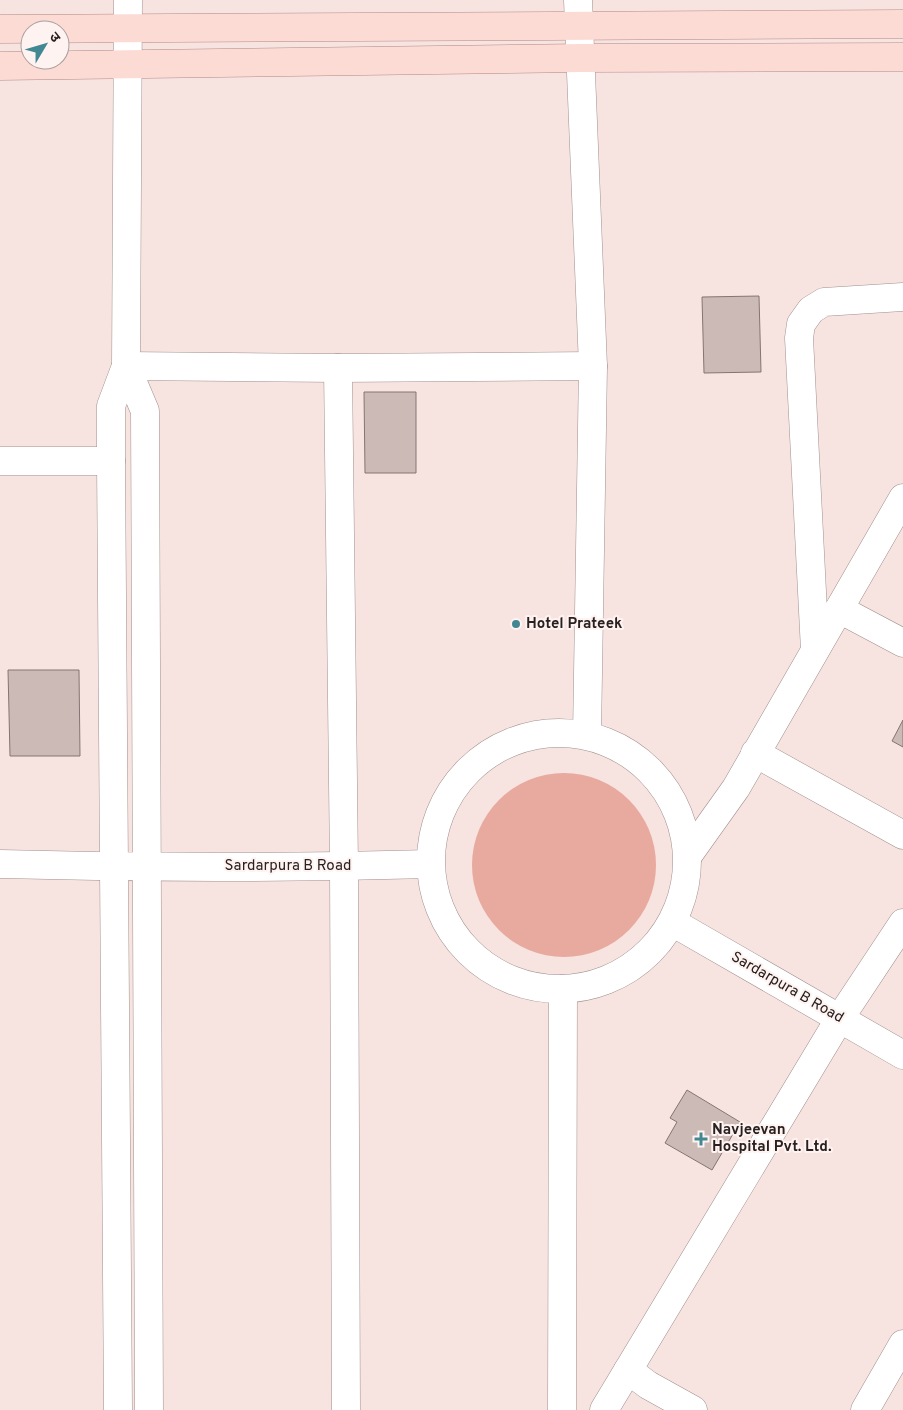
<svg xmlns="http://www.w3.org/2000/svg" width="903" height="1410" font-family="Overpass,'Noto Sans Devanagari',sans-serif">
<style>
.green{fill:#e8a99e}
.building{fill:#cbbab6;stroke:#857572}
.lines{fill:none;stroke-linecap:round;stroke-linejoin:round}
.minor-casing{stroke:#a1908d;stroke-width:29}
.major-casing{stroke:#b18a83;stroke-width:29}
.minor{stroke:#fff;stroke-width:28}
.major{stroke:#fddbd5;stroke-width:28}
.poi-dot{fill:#428893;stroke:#fff3f1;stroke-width:2}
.labels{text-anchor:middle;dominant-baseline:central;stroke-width:4;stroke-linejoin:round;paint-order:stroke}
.poi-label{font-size:15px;font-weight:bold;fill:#282120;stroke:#fff3f1;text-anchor:start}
.street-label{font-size:15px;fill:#282120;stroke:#fff3f1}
</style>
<rect width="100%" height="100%" fill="#f7e4e1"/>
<circle class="green" cx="564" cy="865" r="92"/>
<g class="building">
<polygon points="759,296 761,372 704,373 702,297"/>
<polygon points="364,392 416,392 416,473 365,473"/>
<polygon points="8,670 79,670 80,756 10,756"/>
<polygon points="903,720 903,747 892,741"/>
<polygon points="687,1090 740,1122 712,1170 665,1143 677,1122 670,1118"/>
</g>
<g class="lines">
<defs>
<g id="minor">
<polyline points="578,0 593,366 587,735"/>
<polyline points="126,366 145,411 149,1410"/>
<polyline points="126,366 338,368 593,366"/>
<polyline points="338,368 344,866 346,1410"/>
<polyline points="0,461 111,461"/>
<polyline points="839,609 903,643"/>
<polyline points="815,650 799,338 801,324 811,310 824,302 903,297"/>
<circle cx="559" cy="861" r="128"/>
<polyline points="755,753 903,835"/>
<polyline points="689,854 736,788 903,498"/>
<path d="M0 864C143 868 287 868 430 864"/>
<polyline points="672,922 903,1055"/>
<polyline points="628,1370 648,1385 693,1410"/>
<polyline points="118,1410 111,461 111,406 126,366 128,0"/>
<polyline points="562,1410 563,989"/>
<polyline points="604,1410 840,1018 903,923"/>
<polyline points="865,1410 903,1344"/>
</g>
<g id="major">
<polyline points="0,29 903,24"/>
<polyline points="0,66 581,58 903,57"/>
</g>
</defs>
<use href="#minor" class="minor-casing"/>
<use href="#major" class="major-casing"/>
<use href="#minor" class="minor"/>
<use href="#major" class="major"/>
</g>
<g class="poi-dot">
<circle cx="516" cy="624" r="5"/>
<path d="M698.5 1131.5h5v5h5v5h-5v5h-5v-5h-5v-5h5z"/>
</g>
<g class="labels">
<g class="poi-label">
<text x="526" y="624">Hotel Prateek</text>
<text x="712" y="1130">Navjeevan<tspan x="712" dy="17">Hospital Pvt. Ltd.</tspan></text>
</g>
<g class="street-label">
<text x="288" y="866">Sardarpura B Road</text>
<text transform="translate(787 988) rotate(30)">Sardarpura B Road</text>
</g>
</g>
<g transform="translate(45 45) rotate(52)"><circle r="24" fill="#fff3f1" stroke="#a99f9d"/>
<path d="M0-4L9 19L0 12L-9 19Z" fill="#428893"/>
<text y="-8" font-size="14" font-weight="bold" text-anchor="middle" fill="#282120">उ</text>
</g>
</svg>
